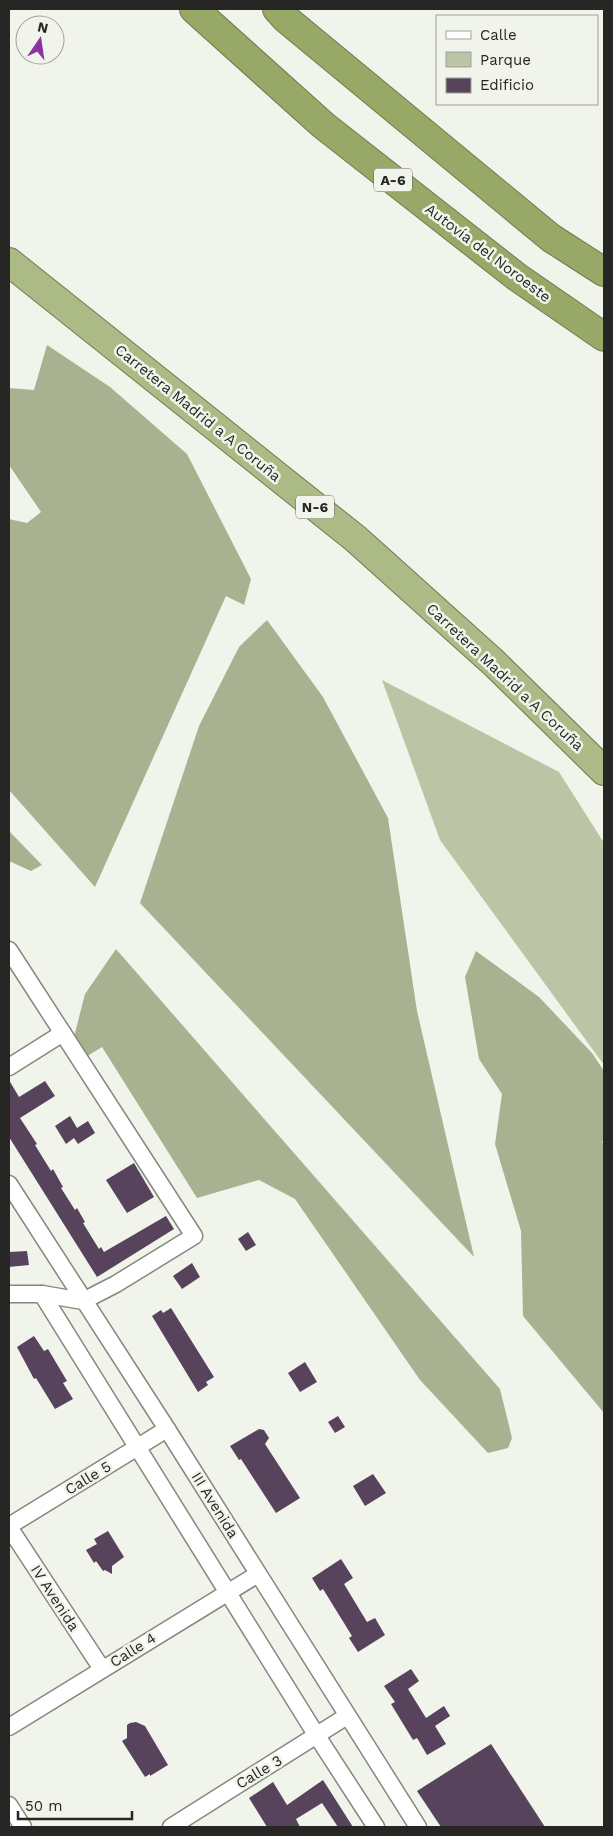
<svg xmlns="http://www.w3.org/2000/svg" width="613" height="1836" font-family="'Work Sans',sans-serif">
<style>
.green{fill:#bbc4a5}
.forest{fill:#a8b291}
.building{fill:#57435c}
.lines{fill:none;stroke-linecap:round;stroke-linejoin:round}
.minor-casing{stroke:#85887f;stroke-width:19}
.trunk-casing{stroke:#6f7b50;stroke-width:30}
.motorway-casing{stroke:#6f7b50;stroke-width:30}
.minor{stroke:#fff;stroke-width:16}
.trunk{stroke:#acba86;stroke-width:28}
.motorway{stroke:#97a867;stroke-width:28}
.labels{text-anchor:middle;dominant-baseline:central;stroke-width:5;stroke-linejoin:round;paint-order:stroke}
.shield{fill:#f1f4eb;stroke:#636460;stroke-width:1}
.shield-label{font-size:14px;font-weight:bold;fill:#262724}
.street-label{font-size:15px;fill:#262724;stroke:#f1f4eb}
</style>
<rect width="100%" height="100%" fill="#f1f4eb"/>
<polygon class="green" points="382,680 559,772 604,843 604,1065 440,840"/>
<g class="forest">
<polygon points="47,345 110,387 187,454 251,579 244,605 226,596 95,887 9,790 9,519 27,523 41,512 9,465 9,388 34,390"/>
<polygon points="267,620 323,697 388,818 417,1011 474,1257 140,903 199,726 239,647"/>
<polygon points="9,831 42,865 31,871 9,861"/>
<polygon points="116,949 500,1389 512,1438 508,1448 488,1453 420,1380 295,1199 259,1180 197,1198 102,1047 86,1057 74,1037 85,994"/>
<polygon points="476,951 539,997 592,1053 604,1071 604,1140 602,1142 604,1145 604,1413 523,1316 521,1231 495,1144 502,1094 479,1059 465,977"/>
</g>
<g class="building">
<polygon points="9,1080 19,1097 45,1081 55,1096 20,1118 37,1144 35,1145 51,1171 53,1169 63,1187 61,1188 75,1210 77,1208 85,1222 83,1223 99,1249 101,1247 104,1252 166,1216 174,1229 97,1277 9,1137"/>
<polygon points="70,1116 77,1128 88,1121 95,1133 78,1144 74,1138 66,1144 55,1126"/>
<polygon points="134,1163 154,1197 127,1213 106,1180"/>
<polygon points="248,1232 256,1245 246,1251 238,1239"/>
<polygon points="27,1251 29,1265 9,1267 9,1252"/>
<polygon points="192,1263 200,1277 182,1289 173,1276"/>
<polygon points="171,1308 214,1377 206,1382 208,1385 198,1392 152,1316 161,1310 163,1313"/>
<polygon points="34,1336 44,1351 48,1349 67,1381 63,1383 73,1399 55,1409 36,1378 34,1379 17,1347"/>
<polygon points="305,1362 317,1382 300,1392 288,1373"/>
<polygon points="338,1416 345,1427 335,1433 328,1422"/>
<polygon points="259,1429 264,1430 269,1438 265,1444 300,1498 276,1513 241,1459 239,1460 230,1446"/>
<polygon points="373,1474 386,1493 365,1506 353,1486"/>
<polygon points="108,1531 124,1557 112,1566 112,1574 105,1570 103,1571 96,1561 94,1563 86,1550 97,1544 94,1539"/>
<polygon points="341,1559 353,1578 344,1584 367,1622 375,1618 385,1635 358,1652 349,1638 352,1636 323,1589 320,1591 312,1578"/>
<polygon points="411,1669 419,1681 408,1689 426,1718 444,1706 450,1716 435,1726 446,1744 427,1755 417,1738 413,1740 391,1704 395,1702 384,1686"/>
<polygon points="136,1722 145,1726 168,1765 150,1776 150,1774 145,1777 122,1741 127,1738 127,1725 130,1723"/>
<polygon points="491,1744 545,1827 441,1827 417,1791"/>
<polygon points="323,1780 353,1827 338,1827 322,1803 296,1819 300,1827 267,1827 249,1798 273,1782 287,1805"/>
</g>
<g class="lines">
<defs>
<g id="minor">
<polyline points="9,950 194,1236 116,1284 83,1301"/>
<polyline points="9,1067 63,1033"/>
<polyline points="9,1184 167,1429 418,1827"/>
<polyline points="9,1294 42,1294 83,1301"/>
<polyline points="42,1294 317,1736 376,1827"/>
<polyline points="9,1526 167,1429"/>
<polyline points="9,1527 102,1669"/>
<polyline points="9,1727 258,1574"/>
<polyline points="9,1805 23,1827"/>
<polyline points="171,1827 347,1716"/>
</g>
<polyline id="trunk" points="9,262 356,539 494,663 604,771"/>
<g id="motorway">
<polyline points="194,9 323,125 517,277 604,337"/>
<polyline points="277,9 286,19 551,238 604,272"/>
</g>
</defs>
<use href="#minor" class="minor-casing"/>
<use href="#trunk" class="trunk-casing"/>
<use href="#motorway" class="motorway-casing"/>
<use href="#minor" class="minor"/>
<use href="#trunk" class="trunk"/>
<use href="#motorway" class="motorway"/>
</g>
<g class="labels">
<g class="shield">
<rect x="374" y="168.5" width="38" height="23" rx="4"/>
<rect x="296" y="495.5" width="38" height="23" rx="4"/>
</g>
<g class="shield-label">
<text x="393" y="180">A-6</text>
<text x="315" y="507">N-6</text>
</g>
<g class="street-label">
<text transform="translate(488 253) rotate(37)">Autovía del Noroeste</text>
<text transform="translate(198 413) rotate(39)">Carretera Madrid a A Coruña</text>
<text transform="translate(505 677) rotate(43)">Carretera Madrid a A Coruña</text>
<text transform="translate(88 1478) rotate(-31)">Calle 5</text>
<text transform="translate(215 1505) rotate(58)">III Avenida</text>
<text transform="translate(55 1598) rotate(57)">IV Avenida</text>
<text transform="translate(133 1650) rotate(-32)">Calle 4</text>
<text transform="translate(259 1772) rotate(-31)">Calle 3</text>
</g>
</g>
<rect width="613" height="1836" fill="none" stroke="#262724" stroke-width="20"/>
<rect x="436" y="15" width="162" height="90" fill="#f1f4eb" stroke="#a0a29b"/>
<rect x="446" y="31" width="25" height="8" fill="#ffffff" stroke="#a0a29b"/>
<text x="480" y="40" font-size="15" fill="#262724">Calle</text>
<rect x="446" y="52" width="25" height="15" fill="#bbc4a5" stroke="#a0a29b"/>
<text x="480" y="65" font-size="15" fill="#262724">Parque</text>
<rect x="446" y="78" width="25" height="15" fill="#57435c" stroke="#a0a29b"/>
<text x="480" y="90" font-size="15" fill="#262724">Edificio</text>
<g transform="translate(40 40) rotate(13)"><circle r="24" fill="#f1f4eb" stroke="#a0a29b"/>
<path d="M0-4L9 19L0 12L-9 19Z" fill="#8b34a1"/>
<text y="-8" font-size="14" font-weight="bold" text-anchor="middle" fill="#262724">N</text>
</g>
<path d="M18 1811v8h114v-8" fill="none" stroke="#262724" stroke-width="2.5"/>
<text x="25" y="1811" font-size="15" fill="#262724" stroke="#f1f4eb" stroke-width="4" paint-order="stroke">50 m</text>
</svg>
